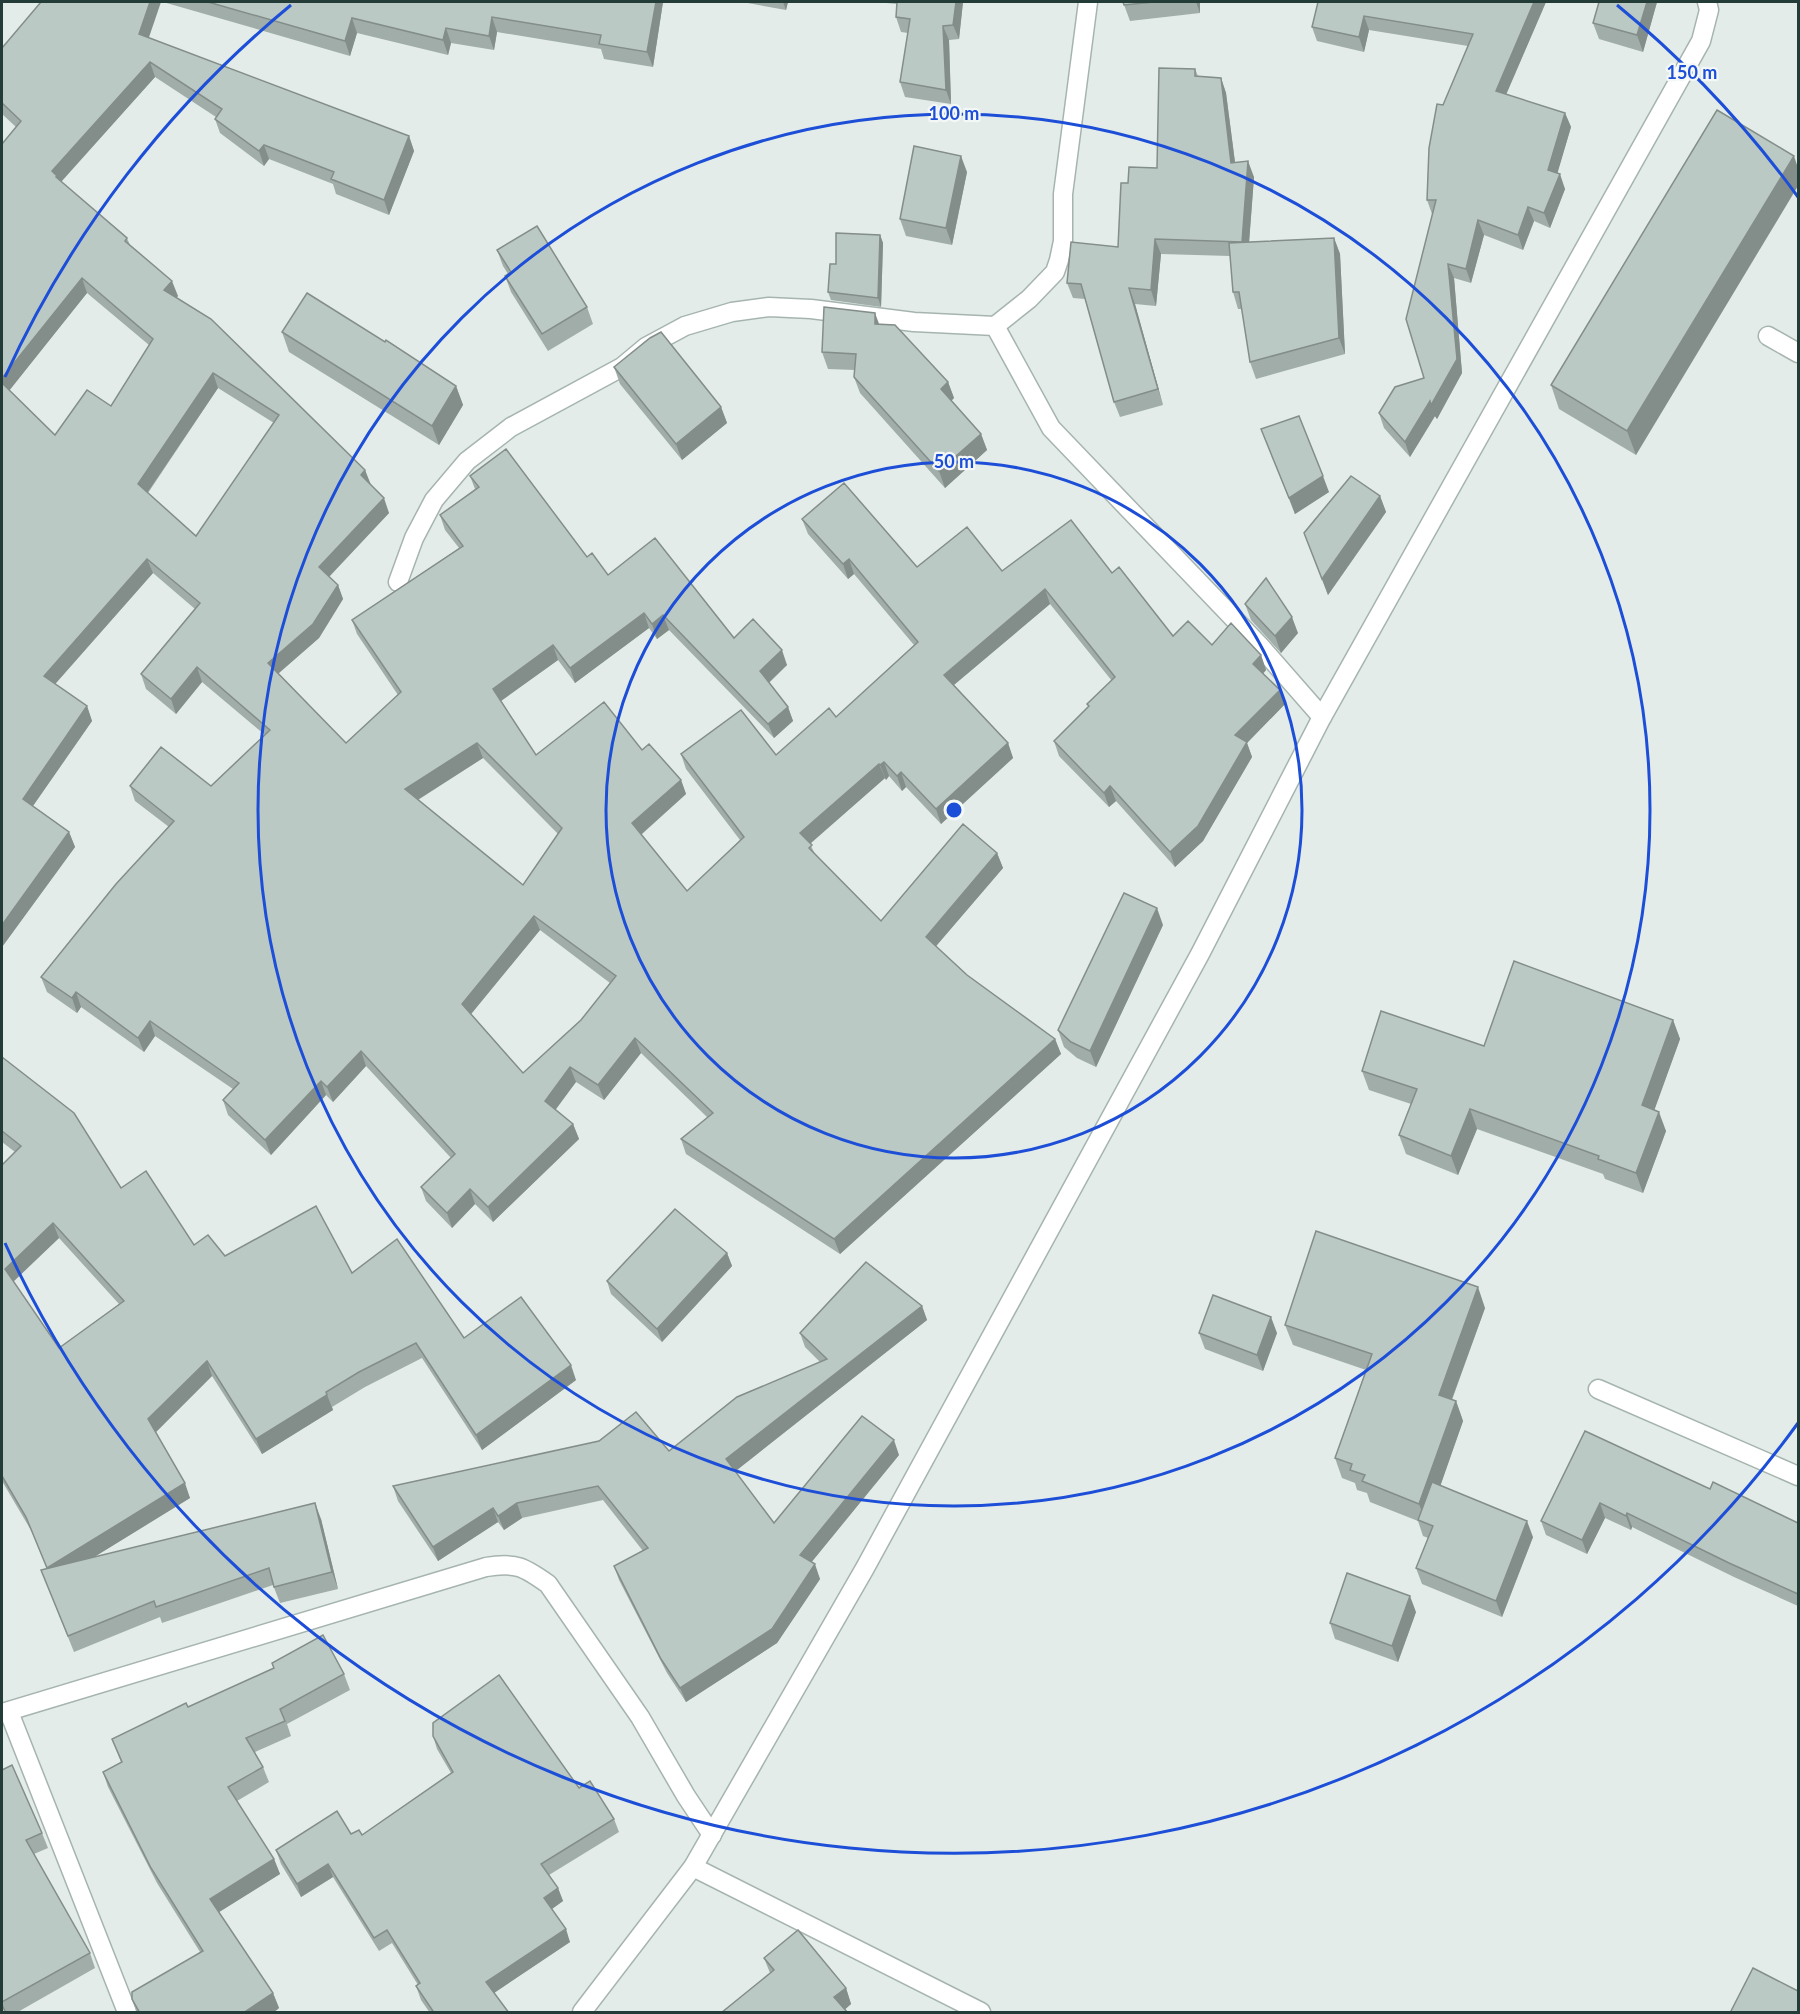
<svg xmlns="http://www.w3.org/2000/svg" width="1800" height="2014" font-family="Lato,sans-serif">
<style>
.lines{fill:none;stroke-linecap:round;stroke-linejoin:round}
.minor-casing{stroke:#a6b4af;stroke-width:21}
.minor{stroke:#fff;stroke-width:18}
.wall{fill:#a1ada9;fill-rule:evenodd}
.shaded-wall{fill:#838d89}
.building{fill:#bbc9c4;stroke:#838d89;stroke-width:1.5;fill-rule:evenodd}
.ring{fill:none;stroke:#1d4ed8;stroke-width:3}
.centre{fill:#1d4ed8;stroke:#f3f8f6;stroke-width:3}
.ring-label{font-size:18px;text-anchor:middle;font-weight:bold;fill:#1d4ed8;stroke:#f3f8f6;stroke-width:4.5;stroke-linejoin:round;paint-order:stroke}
</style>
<rect width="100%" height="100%" fill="#e3ece8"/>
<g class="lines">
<defs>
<g id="minor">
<polyline points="995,326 1051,428 1260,646 1322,717"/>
<polyline points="1768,336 1798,353"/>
<polyline points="398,582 414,538 434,500 467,461 511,427 622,367 646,347 685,326 732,312 769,307 811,309 914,322 995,326 1029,299 1055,272 1059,260 1063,241 1063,194 1088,2"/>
<polyline points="1598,1389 1798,1476"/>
<polyline points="9,1712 127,2012"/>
<path d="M2 1713 486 1567C516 1562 524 1567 548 1584L640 1717 686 1796 712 1835"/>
<polyline points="693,1867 981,2012"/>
<polyline points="582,2012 693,1867 865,1568 1200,954 1322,717 1701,41 1709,10 1707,2"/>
</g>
</defs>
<use href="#minor" class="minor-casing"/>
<use href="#minor" class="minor"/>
</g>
<g class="wall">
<polygon points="163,2 663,2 653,67 604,59 601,49 497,32 494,50 451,43 448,55 357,33 350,56"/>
<polygon points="742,2 788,2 786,10"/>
<polygon points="876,2 963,2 959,39 949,40 951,104 905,97 900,82 908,33 901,32 896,17 897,4"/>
<polygon points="1123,2 1200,2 1200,13 1130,21"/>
<polygon points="1318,2 1546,2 1506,95 1565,113 1571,127 1557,173 1565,189 1550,228 1534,221 1523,250 1484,235 1471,283 1454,278 1462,373 1437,419 1435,416 1410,457 1384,428 1379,413 1424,378 1432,214 1427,200 1443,105 1468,46 1369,30 1364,52 1317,41 1312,27"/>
<polygon points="1599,2 1657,2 1643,52 1599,39 1593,23"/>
<path d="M149 38 409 136 414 151 389 215 336 194 333 184 269 159 264 166 220 133 215 119 216 117 155 77 61 182 127 238 130 245 178 296 176 298 365 470 370 484 389 513 329 577 338 585 343 599 319 638 278 674 346 743 398 695 357 634 352 620 459 548 445 530 440 515 475 489 470 476 587 557 608 575 787 665 769 683 788 707 793 721 774 738 669 630 657 639 649 628 575 683 558 660 501 701 536 755 642 750 681 780 686 794 641 835 687 891 740 840 686 769 681 754 776 755 836 717 914 645 854 574 848 579 808 534 802 519 917 567 1002 571 1112 573 1173 636 1212 645 1261 655 1266 670 1263 674 1285 704 1247 743 1252 757 1203 841 1175 867 1116 801 1109 807 1059 756 1054 741 1088 707 1087 704 1112 681 1050 604 954 685 1008 743 1013 758 941 824 906 787 902 791 889 776 886 780 885 778 810 844 815 854 881 921 997 853 1003 868 936 946 967 975 1055 1039 1061 1054 840 1254 686 1154 681 1139 708 1118 641 1053 604 1100 576 1082 555 1109 573 1124 579 1139 493 1222 475 1204 452 1228 426 1201 421 1187 451 1158 366 1066 333 1102 326 1095 271 1155 228 1115 223 1100 233 1089 155 1036 144 1052 81 1007 77 1013 47 992 41 977 169 827 135 801 130 786H211L265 735 202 682 176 714 146 689 141 674 195 609 153 573 55 684 87 706 92 721 33 806 69 832 75 847 2 947V144L16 127 2 114V48ZM87 293 149 345 111 406 55 435 9 390ZM218 388 274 423 196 536 148 493ZM483 758 558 834 523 885 418 800ZM540 930 610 983 581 1020 523 1073 471 1014Z"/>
<polygon points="1195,69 1198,76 1221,78 1226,93 1235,162 1254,177 1249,242 1334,238 1340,254 1345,354 1256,379 1250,362 1242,309 1238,309 1233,292 1230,256 1161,254 1156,306 1135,304 1163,405 1120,417 1114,402 1085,299 1073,298 1067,283 1118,247 1128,183 1157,168"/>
<polygon points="1717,110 1636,455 1559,409 1551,385"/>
<polygon points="967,172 952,245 906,236 900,219"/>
<polygon points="880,235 883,243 881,307 831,300 828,292 836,264"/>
<polygon points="497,250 587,307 593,324 548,351 511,292 505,276 508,274 503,266"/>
<polygon points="879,324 948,382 954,398 951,401 981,434 987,450 945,488 860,393 854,377 855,370 828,369 822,352"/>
<polygon points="282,332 456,386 463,405 439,445 289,352"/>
<polygon points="614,367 721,407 727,423 682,460 620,384"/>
<polygon points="1261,429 1329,492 1295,514"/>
<polygon points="1380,496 1386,512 1328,595 1304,533"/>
<polygon points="1245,604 1298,633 1281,653 1251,620"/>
<polygon points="1163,925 1096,1067 1077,1058 1064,1047 1058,1030"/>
<polygon points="1673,1020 1680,1039 1654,1110 1666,1131 1643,1193 1605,1179 1603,1174 1477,1129 1458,1175 1406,1154 1399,1135 1411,1104 1369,1090 1362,1071 1484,1046"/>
<path d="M2 1057 121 1188 194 1245 225 1256 352 1273 464 1338 576 1380 482 1450 422 1358 365 1387 332 1407 333 1410 262 1454 212 1376 156 1432 190 1498 94 1557 321 1519 338 1589 280 1603 273 1585 162 1623 160 1617 74 1652 41 1570 47 1569 32 1532 2 1481V1165L15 1152 2 1142ZM59 1238 119 1304 59 1348 13 1281Z"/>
<polygon points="727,1253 732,1266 662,1342 611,1294 607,1281"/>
<polygon points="922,1306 927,1320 735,1471 774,1523 899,1455 811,1562 820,1579 777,1643 686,1702 667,1673 619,1580 614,1566 643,1551 603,1500 522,1518 504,1530 498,1522 438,1561 398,1501 393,1486 669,1451 820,1362 805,1347 800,1333"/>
<polygon points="1485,1308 1452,1400 1456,1401 1463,1421 1440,1486 1533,1537 1502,1617 1422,1584 1416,1568 1428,1538 1423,1536 1418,1521 1370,1502 1367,1493 1357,1490 1355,1483 1342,1478 1335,1458 1366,1370 1293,1345 1285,1325"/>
<polygon points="1199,1333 1277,1333 1263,1371 1205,1349"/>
<polygon points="1585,1431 1710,1489 1798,1523 1798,1606 1734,1577 1632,1527 1631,1530 1605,1518 1587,1554 1546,1535 1541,1521"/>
<polygon points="1416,1612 1398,1662 1335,1639 1330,1623"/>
<polygon points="272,1663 344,1674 350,1690 287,1724 291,1736 255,1752 263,1767 269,1782 237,1801 274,1859 280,1874 219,1912 273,1993 279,2008 273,2013 137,2013 132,1999 200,1952 157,1883 108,1787 103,1772 121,1762 112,1739 188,1707 274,1669"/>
<polygon points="433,1736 579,1788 614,1819 619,1832 549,1875 558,1888 563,1901 552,1909 570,1942 494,1993 430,2013 421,2000 416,1986 418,1985 392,1943 379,1951 333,1877 301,1897 281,1864 276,1850 351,1834 362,1835 451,1773 437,1749"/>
<polygon points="2,1770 42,1833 48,1848 34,1854 90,1953 95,1968 16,2013 2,2013"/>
<polygon points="764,1958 846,1988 851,2004 845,2009 770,1973"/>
</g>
<g class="shaded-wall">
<polygon points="150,2 161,2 145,49 139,34"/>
<polygon points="656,2 663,2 653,67 647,52"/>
<polygon points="783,2 788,2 786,10"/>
<polygon points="956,2 963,2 959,39 953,25"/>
<polygon points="1196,2 1200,2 1200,13"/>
<polygon points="1534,2 1546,2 1501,106 1496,91"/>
<polygon points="1647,2 1657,2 1643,52 1637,35"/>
<polygon points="1364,16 1369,30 1364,52 1359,37"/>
<polygon points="492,17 497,32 494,50 489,36"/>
<polygon points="352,18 357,33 350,56 345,41"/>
<polygon points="943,26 949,40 951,104 946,90"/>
<polygon points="446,28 451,43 448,55 443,40"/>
<polygon points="150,62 155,77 60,183 52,171"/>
<polygon points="1221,78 1226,93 1237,178 1231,163"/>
<polygon points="1565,113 1571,127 1554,185 1548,170"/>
<polygon points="409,136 414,151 389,215 384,200"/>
<polygon points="264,145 269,159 264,166 259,151"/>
<polygon points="961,156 967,172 952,245 946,228"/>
<polygon points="1794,156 1798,168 1798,186 1636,455 1627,431"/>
<polygon points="1248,161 1254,177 1248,257 1242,242"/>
<polygon points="1560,174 1565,189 1550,228 1544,213"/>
<polygon points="1528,207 1534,221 1523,250 1518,235"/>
<polygon points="1478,220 1484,235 1471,283 1466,269"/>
<polygon points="880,235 883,243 881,307 878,298"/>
<polygon points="1334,238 1340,254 1345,354 1339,338"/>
<polygon points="1155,239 1161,254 1156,306 1151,290"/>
<polygon points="1448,264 1454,278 1462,373 1437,419 1435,416 1410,457 1405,442 1430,401"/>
<polygon points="82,278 87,293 5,396 2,386 2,378"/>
<polygon points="172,281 178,296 170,305 164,290"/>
<polygon points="1129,288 1135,304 1163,405 1158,389"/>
<polygon points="875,313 881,329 875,324"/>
<polygon points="213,373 218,388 143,499 138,484"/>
<polygon points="948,382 954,398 947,405 941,389"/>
<polygon points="456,386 463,405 439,445 432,426"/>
<polygon points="721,407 727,423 682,460 676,444"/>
<polygon points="981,434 987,450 945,488 939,471"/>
<polygon points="365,470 371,485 361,475"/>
<polygon points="1323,476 1329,492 1295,514 1289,498"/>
<polygon points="1380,496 1386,512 1328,595 1322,579"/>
<polygon points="384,498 389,513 324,582 319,567"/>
<polygon points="147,559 153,573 49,691 44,676"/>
<polygon points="849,559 854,574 848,579 843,564"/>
<polygon points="338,585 343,599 319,638 273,678 268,663"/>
<polygon points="1045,589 1050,604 949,689 944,675"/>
<polygon points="644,613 649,628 575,683 570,668"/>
<polygon points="663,615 669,630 657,639 652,624"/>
<polygon points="1292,617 1298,633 1281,653 1275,636"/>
<polygon points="553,645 558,660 498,703 493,689"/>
<polygon points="782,650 787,665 765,686 760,671"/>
<polygon points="1261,655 1266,670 1258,679 1253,664"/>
<polygon points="197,667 202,682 176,714 171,699"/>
<polygon points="1280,690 1285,704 1247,743 1252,757 1203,841 1175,867 1170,852 1235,735"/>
<polygon points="87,706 92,721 28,813 23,799"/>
<polygon points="788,707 793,721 774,738 768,724"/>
<polygon points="477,743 483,758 411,804 405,789"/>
<polygon points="1008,743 1013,758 941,824 936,809"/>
<polygon points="884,762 889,776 886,780 880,765"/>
<polygon points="879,764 885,778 805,848 800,833"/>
<polygon points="901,772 906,787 902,791 897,776"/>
<polygon points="681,780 686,794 637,838 632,823"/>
<polygon points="1110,786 1116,801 1109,807 1104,793"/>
<polygon points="69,832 75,847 2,947 2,925"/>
<polygon points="997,853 1003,868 931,952 926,937"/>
<polygon points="1157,908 1163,925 1096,1067 1090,1051"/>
<polygon points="534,916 540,930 467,1019 462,1004"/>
<polygon points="76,992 81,1007 77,1013 72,998"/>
<polygon points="1673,1020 1680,1039 1649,1125 1642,1105"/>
<polygon points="150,1021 155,1036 144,1052 138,1038"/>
<polygon points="635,1038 641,1053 604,1100 598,1085"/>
<polygon points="1055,1039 1061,1054 840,1254 834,1239"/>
<polygon points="361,1051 366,1066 333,1102 327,1087"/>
<polygon points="570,1067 576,1082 551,1116 545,1101"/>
<polygon points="321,1081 326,1095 271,1155 265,1140"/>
<polygon points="1470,1109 1477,1129 1458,1175 1451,1156"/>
<polygon points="1659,1112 1666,1131 1643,1193 1636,1173"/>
<polygon points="573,1124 579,1139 493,1222 488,1207"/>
<polygon points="470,1189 475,1204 452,1228 447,1213"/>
<polygon points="53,1223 59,1238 11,1284 5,1269"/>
<polygon points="727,1253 732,1266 662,1342 657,1329"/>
<polygon points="1478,1287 1485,1308 1446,1415 1439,1395"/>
<polygon points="922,1306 927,1320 732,1474 726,1459"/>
<polygon points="1271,1317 1277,1333 1263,1371 1257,1355"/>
<polygon points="207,1361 212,1376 154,1434 148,1419"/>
<polygon points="571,1365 576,1380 482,1450 476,1435"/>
<polygon points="327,1395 333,1410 262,1454 256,1439"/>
<polygon points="1456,1401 1463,1421 1427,1524 1419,1504"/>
<polygon points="894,1440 899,1455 806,1569 800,1555"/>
<polygon points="185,1483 190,1498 52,1583 47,1568"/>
<polygon points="315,1503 321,1519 338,1589 332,1572"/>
<polygon points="517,1503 522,1518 504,1530 498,1516"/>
<polygon points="1600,1503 1605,1518 1587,1554 1582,1540"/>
<polygon points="493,1508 498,1522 438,1561 433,1547"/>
<polygon points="1627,1513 1632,1527 1631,1530 1626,1516"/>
<polygon points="1527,1521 1533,1537 1502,1617 1496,1601"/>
<polygon points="815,1564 820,1579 777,1643 686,1702 680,1688"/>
<polygon points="1410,1596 1416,1612 1398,1662 1392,1646"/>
<polygon points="274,1859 280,1874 216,1914 210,1899"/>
<polygon points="328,1864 333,1877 301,1897 297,1884"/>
<polygon points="558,1888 563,1901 549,1911 544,1898"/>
<polygon points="566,1929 570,1942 491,1995 486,1982"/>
<polygon points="846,1988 851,2004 841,2013 834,1997"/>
<polygon points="273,1993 279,2008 273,2013 243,2013"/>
</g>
<g class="building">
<path d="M41 2H150L139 34 409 136 384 200 331 179 334 172 264 145 259 151 215 119 222 109 150 62 52 171 57 176 56 177 127 238 125 241 172 281 164 290 211 319 365 470 361 475 384 498 319 567 338 585 313 624 268 663 346 743 401 692 352 620 463 546 440 515 479 487 470 476 506 449 587 557 592 553 608 575 655 538 734 638 753 619 782 650 760 671 788 707 768 724 663 615 652 624 644 613 570 668 553 645 493 689 536 755 604 702 642 750 649 744 681 780 632 823 687 891 744 837 681 754 741 710 776 755 829 708 836 717 918 642 849 559 843 564 802 519 844 483 917 567 967 527 1002 571 1071 520 1112 573 1119 567 1173 636 1188 621 1212 645 1231 623 1261 655 1253 664 1280 690 1235 735 1247 742 1198 826 1170 852 1110 786 1104 793 1054 741 1089 706 1087 704 1115 677 1045 589 944 675 1008 743 936 809 901 772 897 776 884 762 880 765 879 764 800 833 812 845 809 848 881 921 963 824 997 853 926 937 967 975 1055 1039 834 1239 681 1139 713 1113 635 1038 598 1085 570 1067 545 1101 573 1124 488 1207 470 1189 447 1213 421 1187 455 1154 361 1051 327 1087 321 1081 265 1140 223 1100 239 1083 150 1021 138 1038 76 992 72 998 41 977 116 884 174 821 130 786 161 747 211 786 270 730 197 667 171 699 141 674 200 603 147 559 44 676 87 706 23 799 69 832 2 925V383L55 435 87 390 111 406 153 339 82 278 2 378V144L21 121 2 103V48ZM213 373 279 415 196 536 138 484ZM477 743 562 828 523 885 405 789ZM534 916 616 976 581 1020 523 1073 462 1004Z"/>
<polygon points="208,2 656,2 647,52 599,44 601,35 492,17 489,36 446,28 443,40 352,18 345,41"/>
<polygon points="897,2 956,2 953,25 943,26 946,90 900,82 910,19 896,17"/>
<polygon points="1123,2 1154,2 1124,5"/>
<polygon points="1318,2 1534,2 1496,91 1565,113 1548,170 1560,174 1544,213 1528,207 1518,235 1478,220 1466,269 1448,264 1457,359 1431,405 1430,401 1405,442 1379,413 1395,387 1424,378 1406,319 1436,200 1427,200 1429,148 1437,104 1443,105 1473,34 1364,16 1359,37 1312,27"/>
<polygon points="1599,2 1647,2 1637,35 1593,23"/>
<polygon points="1159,68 1195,69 1195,76 1221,78 1231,163 1248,161 1242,242 1155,239 1151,290 1129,288 1158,389 1114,402 1081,284 1067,283 1071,242 1118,247 1121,183 1128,183 1129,167 1157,168"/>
<polygon points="1717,110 1794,156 1627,431 1551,385"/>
<polygon points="914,146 961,156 946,228 900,219"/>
<polygon points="537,226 587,307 542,334 505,276 511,272 497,250"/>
<polygon points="836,233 880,235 878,298 828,292 830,264 836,264"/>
<polygon points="1334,238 1339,338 1250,362 1239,292 1233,292 1229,243"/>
<polygon points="307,293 385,342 386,340 456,386 432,426 282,332"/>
<polygon points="824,307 875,313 875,324 895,325 948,382 941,389 981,434 939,471 854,377 856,354 822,352"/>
<polygon points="661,332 721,407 676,444 614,367 650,338"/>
<polygon points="1299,416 1323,476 1289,498 1261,429"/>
<polygon points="1351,476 1380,496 1322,579 1304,533"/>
<polygon points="1266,578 1292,617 1275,636 1245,604"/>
<polygon points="1124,893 1157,908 1090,1051 1071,1042 1058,1030"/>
<polygon points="1514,961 1673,1020 1642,1105 1659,1112 1636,1173 1598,1159 1599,1156 1470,1109 1451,1156 1399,1135 1417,1089 1362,1071 1381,1011 1484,1046"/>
<path d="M2 1057 74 1113 121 1188 146 1171 194 1245 208 1235 225 1256 316 1206 352 1273 397 1239 464 1338 521 1297 571 1365 476 1435 416 1343 359 1372 326 1392 327 1395 256 1439 207 1361 148 1419 185 1483 47 1568 26 1517 2 1476V1165L21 1146 2 1131ZM53 1223 124 1301 59 1348 5 1269Z"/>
<polygon points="675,1209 727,1253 657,1329 607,1281"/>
<polygon points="1316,1231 1478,1287 1439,1395 1456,1401 1419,1504 1362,1481 1365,1475 1350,1470 1352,1464 1335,1458 1372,1354 1285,1325"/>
<polygon points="866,1262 922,1306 726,1459 774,1523 862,1416 894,1440 800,1555 815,1564 772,1629 680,1688 661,1659 614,1566 648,1548 598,1486 517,1503 498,1516 493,1508 433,1547 393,1486 599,1441 636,1412 669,1451 737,1397 827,1359 800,1333"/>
<polygon points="1213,1295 1271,1317 1257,1355 1199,1333"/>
<polygon points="1585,1431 1710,1489 1713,1482 1798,1523 1798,1594 1729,1563 1627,1513 1626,1516 1600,1503 1582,1540 1541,1521"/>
<polygon points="1432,1482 1527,1521 1496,1601 1416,1568 1433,1526 1418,1520"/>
<polygon points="315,1503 332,1572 274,1587 269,1568 156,1607 154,1601 68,1636 41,1570"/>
<polygon points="1347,1573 1410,1596 1392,1646 1330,1623"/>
<polygon points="323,1635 344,1674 280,1709 285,1721 246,1738 263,1767 228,1787 274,1859 210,1899 273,1993 243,2013 140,2013 132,1999 132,1992 203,1951 151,1868 103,1772 122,1762 112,1739 186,1703 188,1707 274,1668 272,1663"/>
<polygon points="499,1675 579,1788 590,1781 614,1819 541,1864 558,1888 544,1898 566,1929 486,1982 509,2013 430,2013 433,2011 416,1986 420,1983 387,1930 374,1938 328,1864 297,1884 276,1850 337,1811 351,1834 359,1830 362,1835 453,1772 433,1736 433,1723"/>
<polygon points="12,1765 42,1833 26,1840 90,1953 2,2002 2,1770"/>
<polygon points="798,1930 846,1988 834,1997 848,2013 721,2013 774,1970 764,1958"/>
<polygon points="1753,1968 1798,1991 1798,2013 1730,2013"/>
<polygon points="2,2005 6,2013 2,2013"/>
</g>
<g class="ring">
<circle cx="954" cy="810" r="348"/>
<circle cx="954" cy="810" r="696"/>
<path d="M1798 1423A1043 1043 0 0 1 5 1243M5 377A1043 1043 0 0 1 291 5M1617 5A1043 1043 0 0 1 1798 197"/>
</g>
<circle cx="954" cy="810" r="9" class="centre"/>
<g class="ring-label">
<text x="1692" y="79">150 m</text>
<text x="954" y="120">100 m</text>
<text x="954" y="468">50 m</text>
</g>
<rect width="1800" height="2014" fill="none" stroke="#243c37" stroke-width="6"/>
</svg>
